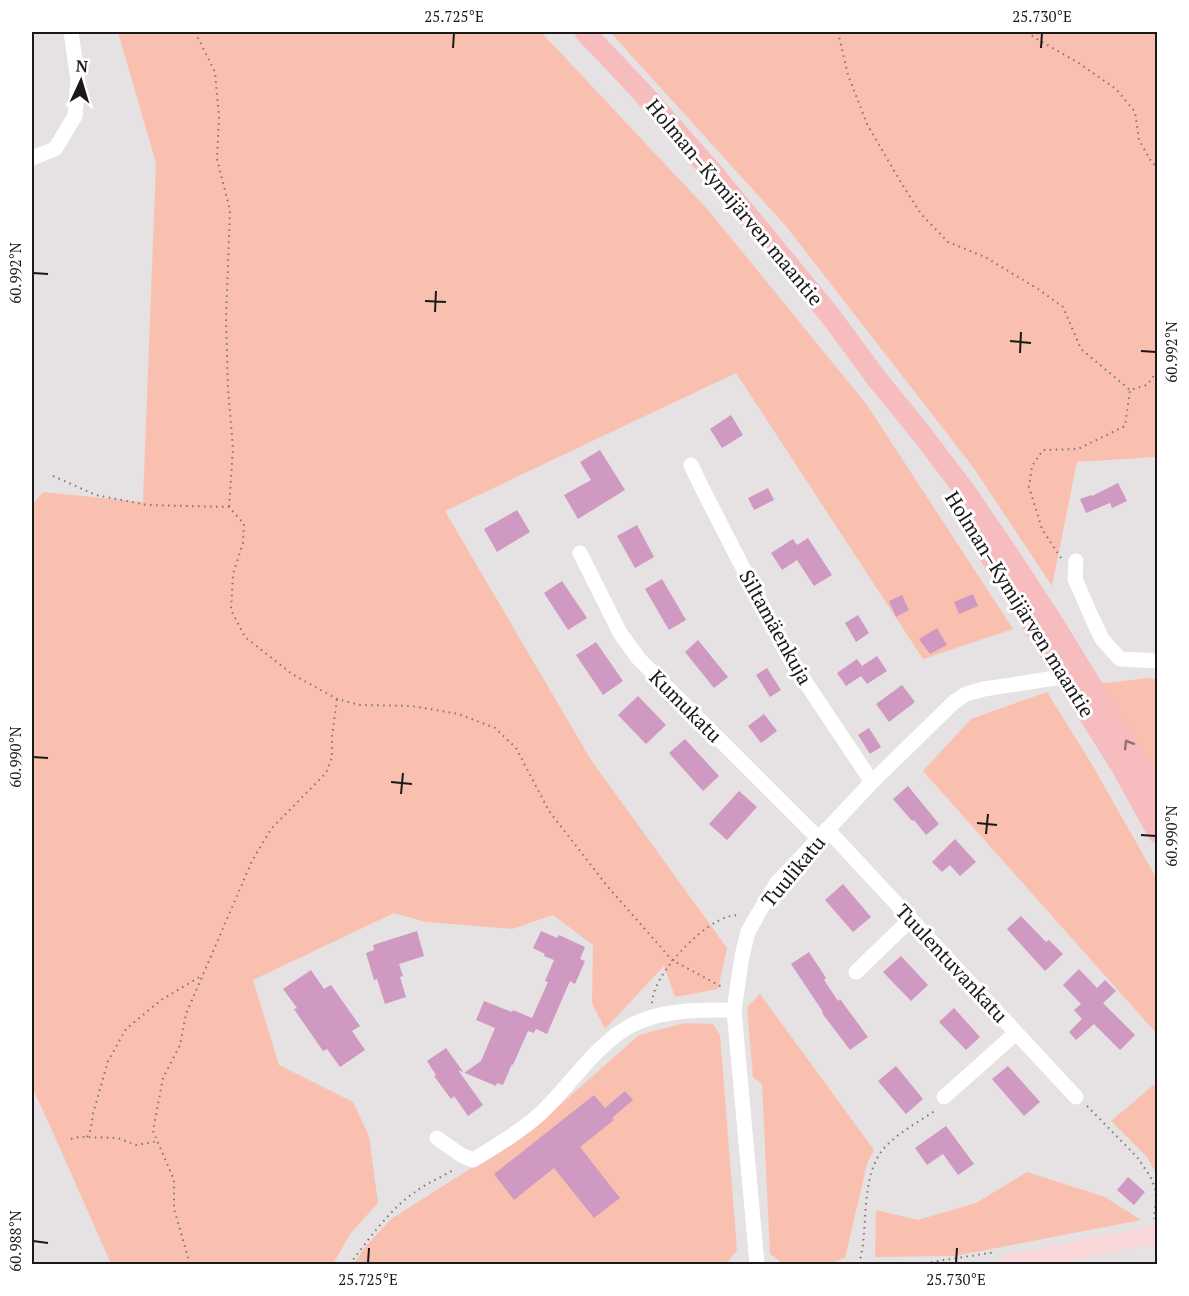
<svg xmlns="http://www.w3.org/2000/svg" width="1189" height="1296" font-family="'PT Serif',serif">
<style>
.green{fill:#fac0af}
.building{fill:#cf99c1}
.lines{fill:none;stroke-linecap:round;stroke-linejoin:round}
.path{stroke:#7a7778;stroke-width:2;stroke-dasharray:1.5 4.5;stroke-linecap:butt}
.minor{stroke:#fff;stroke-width:15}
.major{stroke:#fad7d8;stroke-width:18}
.highway{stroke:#f7bcbe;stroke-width:21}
.oneway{stroke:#947274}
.ticks{fill:none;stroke:#1a1819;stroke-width:2}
.labels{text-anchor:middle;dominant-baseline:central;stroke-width:6;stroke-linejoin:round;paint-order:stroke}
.street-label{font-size:20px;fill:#1a1819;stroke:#fff}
.neatline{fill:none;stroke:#1a1819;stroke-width:2}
.ticks-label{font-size:15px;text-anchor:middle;fill:#1a1819}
</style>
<rect width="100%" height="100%" fill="#e6e1e2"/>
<g class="green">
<polygon points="118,32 541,32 709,211 867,405 1013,629 923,659 736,373 445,511 591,760 727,948 718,989 675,997 664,966 605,1029 592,1003 593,945 553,915 512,929 426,922 394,913 253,980 279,1065 353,1102 369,1136 378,1203 350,1234 333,1264 111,1264 55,1137 32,1087 32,505 43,492 143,502 156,163"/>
<polygon points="610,32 1157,32 1157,457 1077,462 1052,586 973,467 785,225"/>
<polygon points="1149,678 1157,680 1157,778 1096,684"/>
<polygon points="1047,692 1091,763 1157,879 1157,1034 923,771 971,719"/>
<polygon points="760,994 874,1150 867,1164 845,1258 827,1264 784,1264 770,1254 762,1084 753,1077 747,1007"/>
<polygon points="685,1023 713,1024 720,1035 737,1250 726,1264 354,1264 365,1247 391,1219 533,1129 639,1035"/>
<polygon points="1157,1082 1157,1175 1147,1157 1111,1121"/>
<polygon points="1027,1172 1105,1197 1141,1220 955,1256 875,1257 876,1210 918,1220 976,1203"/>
</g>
<g class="building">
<polygon points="731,415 743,435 722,448 710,429"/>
<polygon points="600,450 625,490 578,519 564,495 591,480 580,462"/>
<polygon points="1118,483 1127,501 1112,508 1110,503 1086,513 1080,499 1091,495 1092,496"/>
<polygon points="768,488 774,500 754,510 748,498"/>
<polygon points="517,510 530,532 497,552 484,529"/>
<polygon points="637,525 654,557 635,568 617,536"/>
<polygon points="808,538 832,575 814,586 797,560 782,570 771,553 793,539 797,545"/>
<polygon points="662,579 686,620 669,630 645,589"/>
<polygon points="562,581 587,618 568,630 544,593"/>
<polygon points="973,594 978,606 959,614 954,602"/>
<polygon points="902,595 909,610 896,617 889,601"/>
<polygon points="858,615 869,633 856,642 845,623"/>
<polygon points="937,628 947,645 930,654 919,639"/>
<polygon points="698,640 728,677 714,688 685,652"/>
<polygon points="596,642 623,681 603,695 576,655"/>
<polygon points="877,656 887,671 867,684 861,676 846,686 837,673 857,659 862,666"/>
<polygon points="767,668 781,690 770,697 756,675"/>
<polygon points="902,685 915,702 889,722 876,704"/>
<polygon points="638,696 666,725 646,744 618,715"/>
<polygon points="764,714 777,731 761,743 748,726"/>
<polygon points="869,728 881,747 870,754 858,735"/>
<polygon points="685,739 719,776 703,791 669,753"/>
<polygon points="908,786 939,824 926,835 914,820 912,821 893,799"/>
<polygon points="739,791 757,807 727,840 709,824"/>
<polygon points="955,839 976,862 960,876 950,865 942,872 932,862"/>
<polygon points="843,884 871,917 853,932 825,900"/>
<polygon points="1021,916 1046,942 1049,940 1063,954 1045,971 1007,929"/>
<polygon points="417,931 424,956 399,964 403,976 400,977 406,997 385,1004 377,979 374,980 366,953 374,950 373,945"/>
<polygon points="541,931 557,938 559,935 585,947 580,959 585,961 575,984 570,981 547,1034 536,1029 534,1033 528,1031 513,1065 512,1064 503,1085 497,1083 496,1086 458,1070 483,1105 468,1116 454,1096 451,1099 434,1076 436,1075 427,1061 446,1048 464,1073 481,1061 495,1028 476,1020 484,1001 512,1012 513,1010 532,1018 548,982 545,981 554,960 544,956 545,954 533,948"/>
<polygon points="809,952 826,978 824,980 838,1001 840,999 868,1037 850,1050 822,1013 823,1012 791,964"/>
<polygon points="901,956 928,985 911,1001 883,972"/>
<polygon points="1079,969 1097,988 1105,980 1116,991 1103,1003 1135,1035 1120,1050 1094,1024 1076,1040 1069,1032 1082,1019 1074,1010 1081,1004 1063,985"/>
<polygon points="311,970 324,989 331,985 360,1026 352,1031 365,1050 340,1067 327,1049 323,1051 294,1009 297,1008 283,989"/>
<polygon points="954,1008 980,1037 966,1050 939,1022"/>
<polygon points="896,1066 923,1099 906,1114 878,1081"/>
<polygon points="1008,1066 1040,1102 1024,1116 992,1079"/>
<polygon points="625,1091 633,1100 612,1118 614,1120 580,1147 620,1198 594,1218 554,1168 514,1200 494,1174 594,1095 605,1108"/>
<polygon points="946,1126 974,1164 958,1175 943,1154 927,1165 915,1148"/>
<polygon points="1128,1177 1145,1192 1134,1205 1117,1190"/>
</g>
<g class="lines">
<g class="path">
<polyline points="195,32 215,72 219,117 217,159 230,210 226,319 228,388 233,449 229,507"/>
<polyline points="838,32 848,75 867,124 900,181 921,214 948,242 985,257 1038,289 1063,307 1081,349 1130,390 1147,385 1158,370"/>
<polyline points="1027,32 1035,38 1077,62 1116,89 1135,112 1139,140 1152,163 1158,167"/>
<polyline points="53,476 96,495 147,505 229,507 244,524 243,543 233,574 231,610 245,637 292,674 337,699 360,705 411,706 459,714 495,728 516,748 549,811 608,887 672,960 724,988"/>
<polyline points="1061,558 1042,529 1029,487 1032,466 1043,450 1078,449 1125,426 1130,390"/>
<path d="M652 1003C653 976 694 933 718 921 725 917 732 915 740 915"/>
<polyline points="1087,1106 1137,1157 1150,1176 1155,1188 1156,1199 1154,1219"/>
<polyline points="87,1137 91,1129 93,1114 108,1061 126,1029 161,1000 203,975"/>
<polyline points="71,1139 79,1137 118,1138 136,1145 158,1141"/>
<polyline points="190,1264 174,1209 174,1180 153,1131 163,1078 180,1045 186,1014 252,861 271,829 326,773 332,757 332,737 337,699"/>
<path d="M350 1264C367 1241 391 1208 415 1192 427 1183 442 1177 455 1169"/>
<path d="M859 1264C870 1227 858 1174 887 1145 901 1131 920 1121 936 1110"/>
<polyline points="919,1264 996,1252"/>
</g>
<g class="minor">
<polyline points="32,158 55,149 75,116 78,81 71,32"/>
<polyline points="691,465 701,486 788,656 872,782"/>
<polyline points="580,553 620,633 639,659 819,839"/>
<polyline points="1076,561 1075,579 1093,620 1102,639 1120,659 1158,661"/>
<polyline points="827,829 1076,1097"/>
<polyline points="856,972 911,919"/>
<polyline points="944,1097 1016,1033"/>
<path d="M437 1138 461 1155 473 1160C496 1146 521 1131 541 1113 571 1085 594 1046 630 1026 661 1009 700 1010 734 1010"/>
<polyline points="757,1264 734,1010 742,956 748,932 758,914 776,884 872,782 954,702 966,694 984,689 1055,678"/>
</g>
<polyline class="major" points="1007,1264 1158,1234"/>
<g class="highway">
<polyline points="585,32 640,90 713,173 829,314 877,379 921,433 965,491 1010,557 1055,626 1158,795"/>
<polyline points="960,508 1121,766 1158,833"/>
</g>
</g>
<defs><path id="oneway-chevron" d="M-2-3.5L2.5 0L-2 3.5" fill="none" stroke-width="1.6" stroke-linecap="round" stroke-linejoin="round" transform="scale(1.5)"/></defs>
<use class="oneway" href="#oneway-chevron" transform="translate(1128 744) rotate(-121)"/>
<path class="ticks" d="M453 48 454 33M1041 48 1042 33M33 273 48 274M425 301 446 302M435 312 436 291M1010 341 1031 343M1141 351 1156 352M1020 353 1021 332M33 757 48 758M391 782 412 784M401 794 403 773M977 823 997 825M986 834 988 814M1141 835 1156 836M33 1241 48 1243M368 1263 369 1248M956 1263 957 1248"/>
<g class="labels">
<g class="street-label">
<text transform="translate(735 202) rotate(50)">Holman–Kymijärven maantie</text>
<text transform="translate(1020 604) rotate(58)">Holman–Kymijärven maantie</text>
<text transform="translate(776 627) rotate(61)">Siltamäenkuja</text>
<text transform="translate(686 706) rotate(45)">Kumukatu</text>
<text transform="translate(793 871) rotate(-50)">Tuulikatu</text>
<text transform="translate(952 963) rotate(47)">Tuulentuvankatu</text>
</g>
</g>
<rect width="1189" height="1296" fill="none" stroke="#ffffff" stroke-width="66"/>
<g transform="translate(81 81) rotate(4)" stroke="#ffffff" stroke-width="4.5" paint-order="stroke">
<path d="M0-4.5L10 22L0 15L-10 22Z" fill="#1a1819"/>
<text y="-9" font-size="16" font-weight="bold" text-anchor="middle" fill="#1a1819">N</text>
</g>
<rect x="33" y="33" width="1123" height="1230" class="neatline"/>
<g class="ticks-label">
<text x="454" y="22">25.725°E</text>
<text x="1042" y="22">25.730°E</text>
<text transform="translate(16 273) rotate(-90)" y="5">60.992°N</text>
<text transform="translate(1172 352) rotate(-90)" y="5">60.992°N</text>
<text transform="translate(16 757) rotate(-90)" y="5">60.990°N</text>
<text transform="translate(1172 836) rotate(-90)" y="5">60.990°N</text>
<text transform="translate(16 1241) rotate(-90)" y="5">60.988°N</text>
<text x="368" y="1285">25.725°E</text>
<text x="956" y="1285">25.730°E</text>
</g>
</svg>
